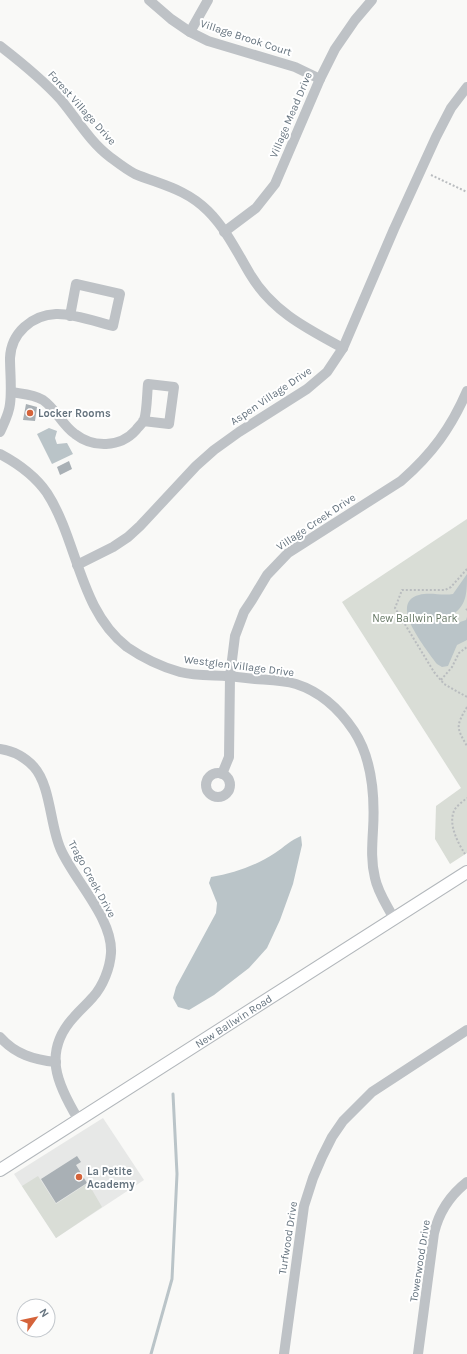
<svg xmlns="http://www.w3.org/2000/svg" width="467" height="1354" font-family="Karla,sans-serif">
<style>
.built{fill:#e7e8e7}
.green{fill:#d9ddd6}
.water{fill:#bac4c8}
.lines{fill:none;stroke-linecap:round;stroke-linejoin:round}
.stream{stroke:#bac4c8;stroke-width:3}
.building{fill:#a9b0b5}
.major-casing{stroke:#b2b7bb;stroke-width:14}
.path{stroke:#b9bcbf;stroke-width:2;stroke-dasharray:2 2;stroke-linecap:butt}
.minor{stroke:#bec2c6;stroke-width:10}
.major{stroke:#fff;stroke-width:12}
.poi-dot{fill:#d5633a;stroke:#fff;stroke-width:1.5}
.labels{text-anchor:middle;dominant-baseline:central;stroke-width:4;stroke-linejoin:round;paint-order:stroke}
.street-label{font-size:11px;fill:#66747f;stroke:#fff}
.poi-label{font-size:11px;font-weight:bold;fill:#66747f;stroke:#fff;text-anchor:start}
.park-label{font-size:11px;fill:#677865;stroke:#fff}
</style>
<rect width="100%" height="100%" fill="#f9f9f7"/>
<polygon class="built" points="103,1118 144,1180 56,1238 14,1174"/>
<g class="green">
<polygon points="467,519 467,853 450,864 435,839 436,806 461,788 342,602"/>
<polygon points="38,1176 56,1204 88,1183 102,1207 56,1238 22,1186"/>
</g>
<g class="water">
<polygon points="49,428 57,431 55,438 57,444 67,443 73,454 52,464 37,434"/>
<path d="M467 574C467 592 467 603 455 613L454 618 455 621 460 622 466 620 467 617V640L457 645 448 666 442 667 437 664C428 651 387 603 419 595 430 592 442 596 453 594Z"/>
<path d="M301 836 302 845 293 884 280 920 267 948 249 968 214 995 189 1010 178 1007 173 998 176 987 216 913 217 903 209 883 211 877C234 873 255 866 275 853 284 847 291 840 301 836Z"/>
</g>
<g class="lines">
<polyline class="stream" points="151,1354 172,1279 177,1174 173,1094"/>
</g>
<g class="building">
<polygon points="26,404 37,407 35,421 23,420"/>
<polygon points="69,461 72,469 60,475 57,467"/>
<polygon points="77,1156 81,1162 76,1165 87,1183 56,1203 41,1179"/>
</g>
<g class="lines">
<defs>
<g id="major">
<path id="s1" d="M0 1170 467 872"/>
</g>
</defs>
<use href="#major" class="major-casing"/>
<g class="path">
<polyline points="431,175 467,192"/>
<polyline points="467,569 451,587 445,590 402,590 395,608 434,672 444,684 467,697"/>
<polyline points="466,610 467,609"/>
<polyline points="441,680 452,667 459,653 467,647"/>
<path d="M467 707C456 726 456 727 467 746"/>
<path d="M465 854C458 843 447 823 455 809 458 805 463 801 467 798"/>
</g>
<g class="minor">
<polyline points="149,0 171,19 190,32 208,41 295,67 320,79"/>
<polyline points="190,32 208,0"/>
<path d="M0 46C22 63 42 79 61 100 77 119 90 142 110 157 118 163 127 170 135 174 162 185 186 189 208 211 226 229 237 252 250 274 272 311 306 328 343 348"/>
<polyline points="224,232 256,208 275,184 320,79 335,49 355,20 372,0"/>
<path d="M11 392C22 394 33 394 43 400 56 409 62 425 75 434 93 448 120 448 136 430 138 427 142 424 144 420 147 412 147 393 148 384L174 387 169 424 143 421"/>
<path d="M0 432C4 423 9 414 10 404 12 389 10 373 10 358 11 333 32 315 56 314 72 313 97 322 113 326L120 294 76 284 70 316"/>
<path d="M0 454C17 463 36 477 47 493 78 541 79 610 127 647 143 658 162 667 180 672 195 676 212 675 228 676 237 677 246 678 255 679 269 680 283 680 296 684 321 692 340 710 354 731 373 760 375 797 373 830 372 847 371 862 375 878 378 893 387 905 394 919"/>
<polyline points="77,565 113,547 128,537 140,526 196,466 214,450 239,432 307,389 327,372 343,348 394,229 436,137 451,108 467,87"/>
<path d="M0 749C13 751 25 757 34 767 51 786 50 827 61 850 75 881 113 919 111 953 110 968 103 986 93 997 87 1004 80 1010 74 1017 42 1052 57 1084 78 1119"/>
<circle cx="218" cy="785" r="12"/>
<path d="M222 774 229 757 230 676 235 636 244 612 252 600 267 575 288 553 401 481C432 454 451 428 467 391"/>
<path d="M0 1037C15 1054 34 1060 56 1062"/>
<polyline points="284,1354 304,1206 313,1178 322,1157 332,1137 343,1121 372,1092 467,1030"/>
<path d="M418 1354 434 1233C439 1212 449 1196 467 1182"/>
</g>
<use href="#major" class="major"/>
</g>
<g class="poi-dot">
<circle cx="30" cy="413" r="4"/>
<circle cx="79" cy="1177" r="4"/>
</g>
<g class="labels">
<g class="street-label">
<text transform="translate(246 38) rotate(18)">Village Brook Court</text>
<text transform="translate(82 108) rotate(48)">Forest Village Drive</text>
<text transform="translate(291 115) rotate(-67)">Village Mead Drive</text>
<text transform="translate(271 396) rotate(-34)">Aspen Village Drive</text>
<text transform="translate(316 522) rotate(-34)">Village Creek Drive</text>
<text transform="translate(239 666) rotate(7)">Westglen Village Drive</text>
<text transform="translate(92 879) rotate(61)">Trago Creek Drive</text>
<text stroke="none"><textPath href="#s1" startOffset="277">New Ballwin Road</textPath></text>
<text transform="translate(288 1238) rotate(-81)">Turfwood Drive</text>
<text transform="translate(420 1261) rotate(-81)">Towerwood Drive</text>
</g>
<g class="poi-label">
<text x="38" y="413">Locker Rooms</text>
<text x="87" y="1171">La Petite<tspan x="87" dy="13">Academy</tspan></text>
</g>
<g class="park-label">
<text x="415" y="618">New Ballwin Park</text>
</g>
</g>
<g transform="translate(36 1318) rotate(57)"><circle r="19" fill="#ffffff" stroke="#c2c7cc"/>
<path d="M0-3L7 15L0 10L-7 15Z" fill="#d5633a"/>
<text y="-6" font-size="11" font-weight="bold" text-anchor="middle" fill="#66747f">N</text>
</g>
</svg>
